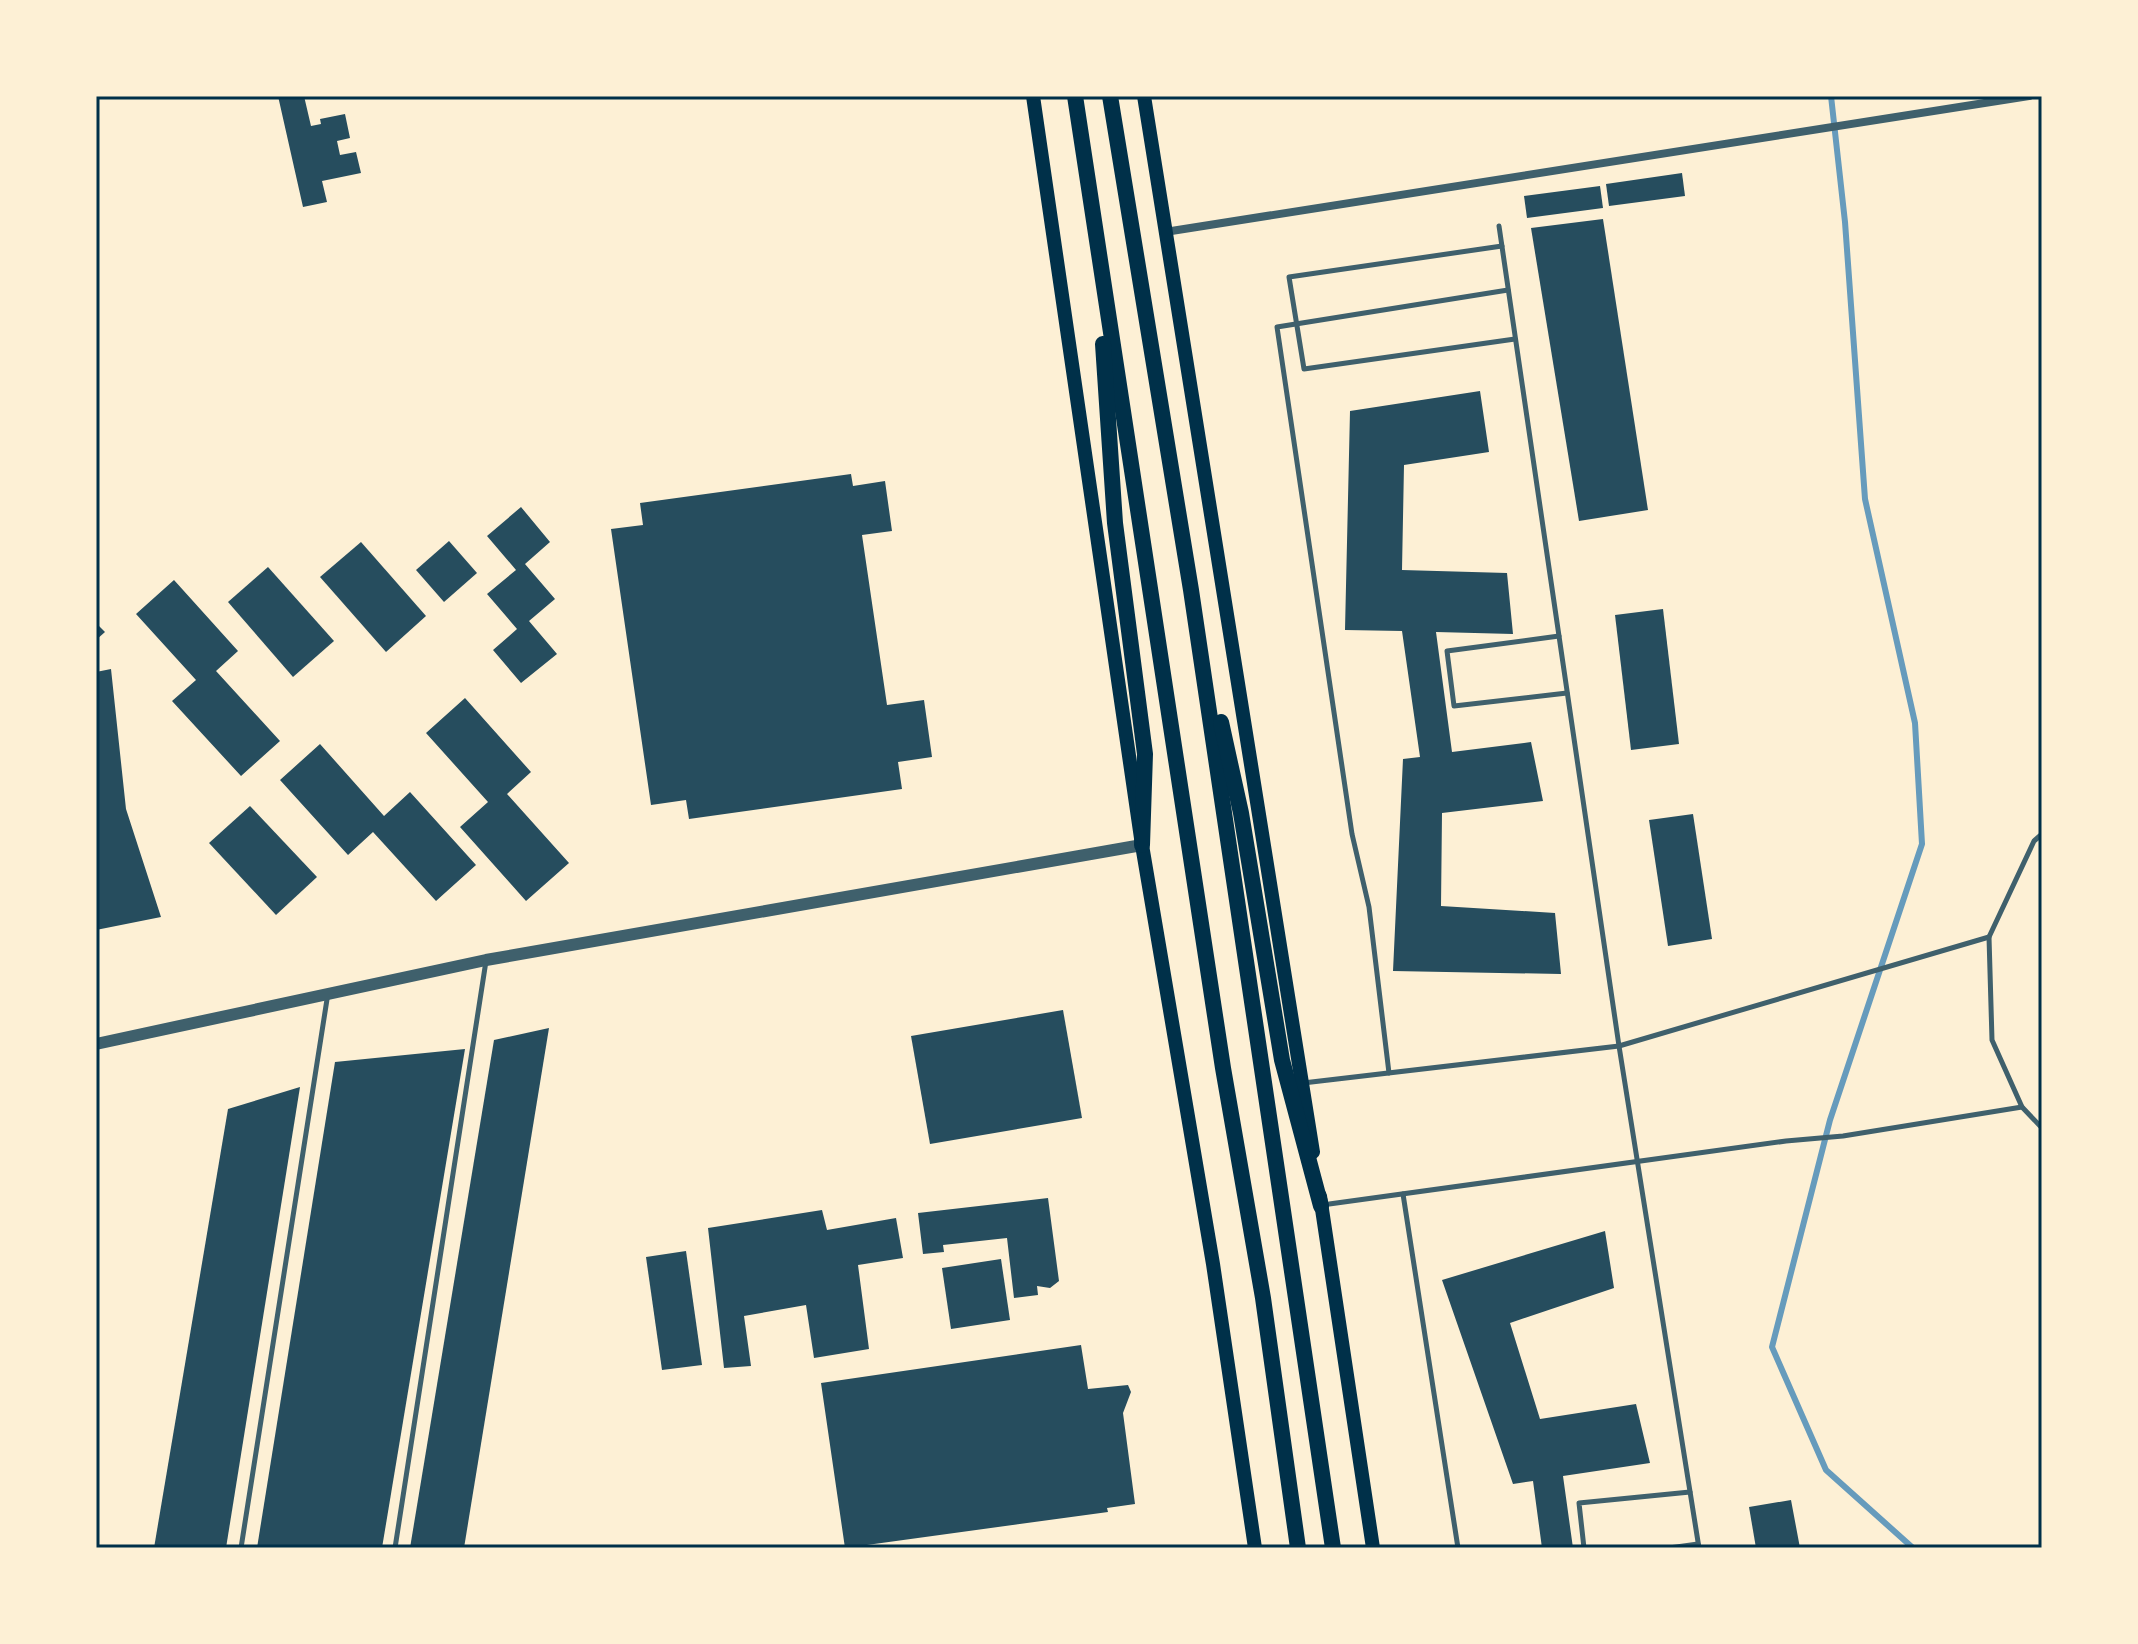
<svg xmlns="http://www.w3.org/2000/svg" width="2138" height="1644" font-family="'Golos Text',sans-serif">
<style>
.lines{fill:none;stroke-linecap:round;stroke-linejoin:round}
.stream{stroke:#669bbc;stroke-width:6}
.building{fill:#264d5e}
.service{stroke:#3f606c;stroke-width:5}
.minor{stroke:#3f606c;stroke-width:8}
.tertiary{stroke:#3f606c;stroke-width:12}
.secondary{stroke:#003049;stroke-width:14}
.trunk{stroke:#003049;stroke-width:16}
.neatline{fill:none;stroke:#003049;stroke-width:3}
</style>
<rect width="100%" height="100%" fill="#fdf0d5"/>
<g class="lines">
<polyline class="stream" points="1831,96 1845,222 1865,499 1915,723 1922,844 1830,1120 1772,1347 1826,1470 1913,1548"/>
</g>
<g class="building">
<polygon points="278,96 304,96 311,126 321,124 320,119 345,114 350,138 337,141 340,155 356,152 361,173 322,181 327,202 303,207"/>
<polygon points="1682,173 1685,196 1609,206 1606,184"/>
<polygon points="1600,186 1603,208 1527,218 1524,196"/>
<polygon points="1603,219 1648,510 1579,521 1531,228"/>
<polygon points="1480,391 1489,452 1404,465 1402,570 1507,573 1513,634 1436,632 1452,752 1531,742 1543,801 1442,813 1441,906 1555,913 1561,974 1393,971 1403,759 1420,757 1402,631 1345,630 1350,411"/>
<polygon points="851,474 853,486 885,481 892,531 862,535 887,705 924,700 932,757 898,762 902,789 689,819 686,800 651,805 611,529 643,525 640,503"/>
<polygon points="521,507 550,542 525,564 555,599 529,621 557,654 521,683 493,650 517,629 487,594 516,570 487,536"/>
<polygon points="449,541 477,573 444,602 416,570"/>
<polygon points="361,542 426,616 386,652 320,577"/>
<polygon points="268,567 334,641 293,677 228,602"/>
<polygon points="174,580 238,651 216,671 280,741 241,776 172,701 196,680 136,614"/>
<polygon points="1663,609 1679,744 1631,750 1615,615"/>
<polygon points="96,623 105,632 96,640"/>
<polygon points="111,669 126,809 161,917 96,930 96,672"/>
<polygon points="465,698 531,772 507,794 569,863 526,901 460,827 488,802 426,733"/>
<polygon points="320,744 384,816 410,792 476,865 436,901 373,832 348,855 280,780"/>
<polygon points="250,806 317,877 276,915 209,843"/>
<polygon points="1693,814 1712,939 1668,946 1649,820"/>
<polygon points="1063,1010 1082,1118 930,1144 911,1036"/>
<polygon points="549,1028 464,1548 410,1548 494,1040"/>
<polygon points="465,1049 382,1548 257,1548 335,1062"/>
<polygon points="300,1087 226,1548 154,1548 228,1109"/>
<polygon points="1048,1198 1059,1281 1050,1288 1037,1286 1038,1295 1014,1298 1007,1238 943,1245 944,1252 923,1254 918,1213"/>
<polygon points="822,1210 827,1230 896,1218 903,1258 858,1265 869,1349 814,1358 806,1305 744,1316 751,1366 724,1368 708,1228"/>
<polygon points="1605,1231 1614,1288 1510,1323 1540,1419 1636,1404 1650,1463 1563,1476 1573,1548 1542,1548 1533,1481 1513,1484 1442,1280"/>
<polygon points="686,1251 702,1365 662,1370 646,1257"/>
<polygon points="1001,1259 1010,1320 951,1329 942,1268"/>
<polygon points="1081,1345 1088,1389 1128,1385 1131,1392 1123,1413 1135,1504 1107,1508 1108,1512 845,1548 821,1383"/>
<polygon points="1791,1500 1800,1548 1756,1548 1749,1507"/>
</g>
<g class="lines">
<g class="service">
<polyline points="1499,226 1619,1046 1699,1548"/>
<polyline points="1502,246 1289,277 1304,369 1515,339"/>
<polyline points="1559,636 1447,651 1454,706 1567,693"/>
<polyline points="2042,834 2034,841 1989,937 1992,1040 2022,1107 2042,1128"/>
<polyline points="1389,1073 1369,907 1352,834 1277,327 1508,290"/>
<polyline points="1303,1083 1619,1046 1989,937"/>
<polyline points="1403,1194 1458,1548"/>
<polyline points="1322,1205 1786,1141 1843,1136 2022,1107"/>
<polyline points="241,1548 328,993"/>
<polyline points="395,1548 486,961"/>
<polyline points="1584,1548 1579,1503 1690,1492"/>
<polyline points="1669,1548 1698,1544"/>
</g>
<polyline class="minor" points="1165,232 2029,96"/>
<polyline class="tertiary" points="96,1044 486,960 1142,845"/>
<g class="secondary">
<polyline points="1033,96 1142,845 1213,1264 1255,1548"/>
<polyline points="1144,96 1313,1152"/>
<polyline points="1320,1196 1373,1548"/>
</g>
<g class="trunk">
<polyline points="1075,96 1223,1068 1263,1298 1298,1548"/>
<polyline points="1110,96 1191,590 1333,1548"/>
<polyline points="1103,344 1115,523 1145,754 1142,845"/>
<polyline points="1221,722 1241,813 1282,1060 1321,1206"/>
</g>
</g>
<rect width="2138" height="1644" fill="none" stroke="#fdf0d5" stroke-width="196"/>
<rect x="98" y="98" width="1942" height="1448" class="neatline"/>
</svg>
